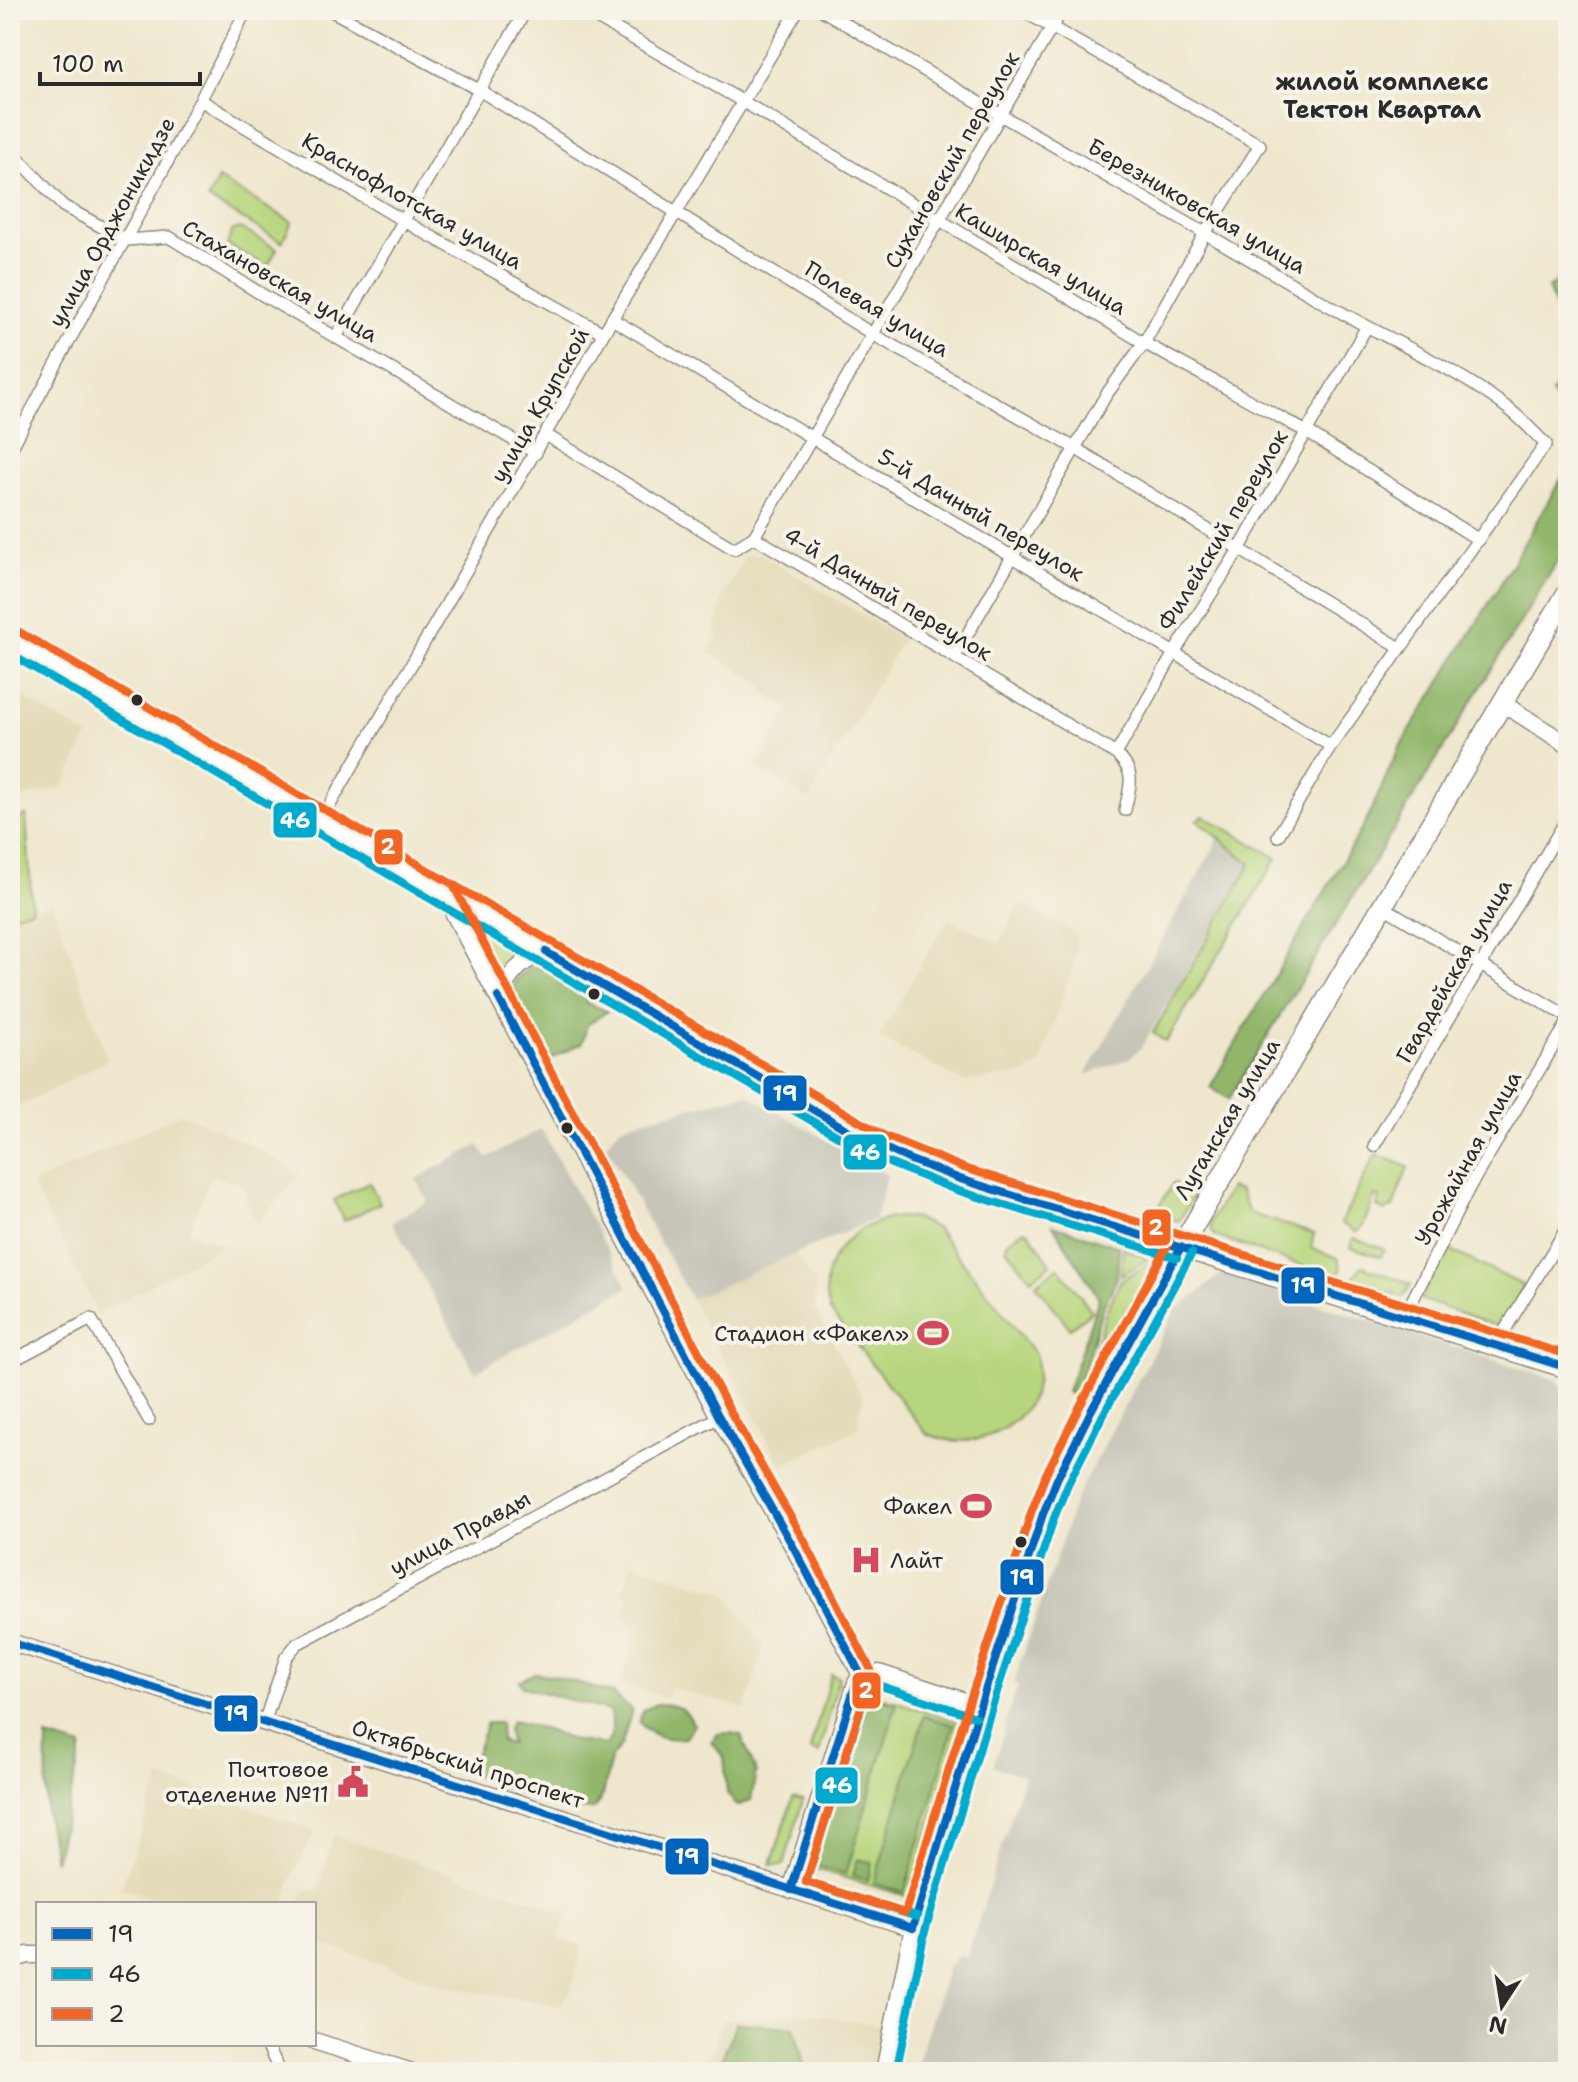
<svg xmlns="http://www.w3.org/2000/svg" width="1578" height="2082" font-family="'Shantell Sans',sans-serif">
<style>
.built{fill:#e3dbba}
.industrial{fill:#c6c5b8}
.green{fill:#b7d57b;stroke:#718053;stroke-width:2}
.forest{fill:#91b66b;stroke:#5e704b;stroke-width:2}
.lines{fill:none;stroke-linecap:round;stroke-linejoin:round}
.street-casing{stroke:#8d897c;stroke-width:14}
.secondary-casing{stroke:#8d897c;stroke-width:19}
.primary-casing{stroke:#8d897c;stroke-width:21}
.highway-casing{stroke:#8d897c;stroke-width:23}
.street{stroke:#fff;stroke-width:11}
.secondary{stroke:#fff;stroke-width:16}
.primary{stroke:#fff;stroke-width:18}
.highway{stroke:#fff;stroke-width:20}
.bus-1-casing{stroke:#f7f3e8;stroke-width:14}
.bus-2-casing{stroke:#f7f3e8;stroke-width:14}
.bus-3-casing{stroke:#f7f3e8;stroke-width:14}
.bus-1{stroke:#0065bd;stroke-width:8}
.bus-2{stroke:#00a9ce;stroke-width:8}
.bus-3{stroke:#f26522;stroke-width:8}
.bus-dot{fill:#2b2b2b;stroke:#f7f3e8;stroke-width:3}
.labels{text-anchor:middle;dominant-baseline:central;stroke-width:8;stroke-linejoin:round;paint-order:stroke}
.street-label{font-size:22px;fill:#2b2b2b;stroke:#f7f3e8}
.poi-label{font-size:22px;fill:#2b2b2b;stroke:#f7f3e8;text-anchor:end}
.neighbourhood-label{font-size:24px;font-weight:bold;fill:#2b2b2b;stroke:#f7f3e8}
.line-badge{stroke:#f7f3e8;stroke-width:3}
.badge-label{font-size:22px;text-anchor:middle;font-weight:bold;fill:#fff}
</style>
<rect width="100%" height="100%" fill="#f7f3e8"/>
<filter id="ink" filterUnits="userSpaceOnUse"><feTurbulence type="fractalNoise" baseFrequency=".0125" numOctaves="2"/><feDisplacementMap in="SourceGraphic" scale="16" xChannelSelector="R" yChannelSelector="G"/><feConvolveMatrix kernelMatrix="1 2 1 2 8 2 1 2 1" color-interpolation-filters="sRGB"/></filter>
<filter id="wash" filterUnits="userSpaceOnUse"><feTurbulence type="fractalNoise" baseFrequency=".006" numOctaves="4" result="noise"/><feDisplacementMap in="SourceGraphic" scale="32" xChannelSelector="R" yChannelSelector="G"/><feGaussianBlur stdDeviation="1.8" result="paint"/><feColorMatrix in="noise" values="0 0 0 0 0 0 0 0 0 0 0 0 0 0 0 0 0 1.4 0 .05"/><feComposite in="paint" operator="in"/></filter>
<g filter="url(#wash)">
<rect width="100%" height="100%" fill="#efe7cd"/>
<g class="built">
<polygon points="760,554 903,639 809,800 755,767 788,708 763,693 766,687 709,653 719,634 715,631 723,596 746,556"/>
<polygon points="10,690 88,736 63,788 15,800 17,809 10,812"/>
<polygon points="1021,902 1076,934 1076,956 1040,1065 1027,1073 964,1082 879,1037 948,919 999,943"/>
<polygon points="52,903 108,1060 10,1112 10,916"/>
<polygon points="182,1113 263,1151 301,1174 256,1225 241,1185 212,1174 188,1231 223,1245 98,1314 32,1184"/>
<polygon points="794,1252 816,1286 814,1308 863,1397 857,1429 782,1466 691,1299"/>
<polygon points="633,1563 726,1593 764,1647 745,1709 670,1687 666,1698 620,1684 638,1628 621,1618 630,1595 622,1593"/>
<polygon points="160,1777 316,1831 294,1871 284,1904 170,1904 121,1888"/>
<polygon points="334,1835 567,1912 559,1938 583,1946 570,1992 559,2006 449,1987 314,1941 314,1904 299,1904 304,1890 318,1889"/>
<polygon points="801,2012 882,2026 872,2072 705,2072 722,2020"/>
</g>
<g class="industrial">
<polygon points="1223,831 1257,851 1141,1048 1128,1059 1086,1075"/>
<polygon points="747,1094 887,1175 875,1219 691,1299 606,1144 620,1128 630,1123"/>
<polygon points="541,1129 628,1287 475,1372 392,1222 428,1201 416,1179 479,1145 487,1158"/>
<polygon points="1222,1274 1557,1380 1568,1392 1568,2072 915,2072 948,1966 954,1963 956,1956 967,1957 1024,1776 993,1766 1006,1726 1004,1725 1018,1685 1014,1683 1076,1498 1175,1311"/>
</g>
<g class="green">
<polygon points="218,179 292,222 282,242 208,199"/>
<polygon points="240,228 277,249 266,269 259,262 227,245 232,231"/>
<polygon points="26,815 32,909 10,916 10,823"/>
<polygon points="1204,816 1277,858 1166,1042 1153,1033 1251,864 1197,820"/>
<polygon points="471,923 524,953 500,982 469,926"/>
<polygon points="1376,1154 1408,1167 1393,1207 1385,1211 1377,1207 1380,1197 1375,1196 1362,1228 1356,1232 1341,1223"/>
<polygon points="369,1182 380,1203 344,1221 334,1200"/>
<polygon points="1173,1183 1197,1189 1179,1221 1154,1215"/>
<polygon points="1230,1188 1240,1191 1249,1213 1314,1234 1311,1248 1338,1258 1341,1267 1338,1278 1217,1237 1212,1232 1211,1221"/>
<path d="M898 1217 917 1219 936 1228 1035 1354C1051 1417 979 1459 926 1433L830 1311C813 1263 851 1223 898 1217Z"/>
<polygon points="1024,1230 1029,1232 1051,1264 1031,1279 1006,1248 1007,1242"/>
<polygon points="1353,1238 1384,1249 1381,1257 1350,1247"/>
<polygon points="1123,1248 1148,1259 1121,1275"/>
<polygon points="1448,1249 1524,1286 1501,1328 1420,1299"/>
<polygon points="1150,1263 1149,1273 1088,1397 1081,1396 1106,1312 1121,1280"/>
<polygon points="1362,1266 1411,1284 1403,1297 1351,1281"/>
<polygon points="1058,1267 1092,1311 1070,1328 1036,1284"/>
<polygon points="831,1674 839,1677 819,1753 810,1750"/>
<polygon points="860,1690 961,1723 909,1897 806,1866"/>
<polygon points="793,1798 803,1800 784,1865 771,1865"/>
</g>
<g class="forest">
<path d="M1568 274V389L1561 407 1551 393C1578 363 1560 321 1548 288Z"/>
<polygon points="1565,472 1568,473 1568,544 1229,1099 1210,1087 1368,818 1398,750 1496,592"/>
<path d="M533 966 551 970 586 993V1003L608 1011 587 1025 582 1043 549 1060 509 998C511 982 520 974 533 966Z"/>
<polygon points="1053,1225 1119,1247 1117,1278 1102,1309 1076,1396 1067,1392 1099,1298"/>
<path d="M535 1673 559 1677 613 1694 632 1710 621 1746 611 1757 603 1795 594 1809C563 1813 499 1786 469 1773L487 1723H500L501 1742 511 1744 507 1730 512 1721 540 1728 574 1741 606 1745C614 1734 614 1723 609 1711L523 1687 519 1681Z"/>
<polygon points="862,1694 897,1703 846,1874 811,1864"/>
<path d="M656 1704C676 1704 685 1707 694 1725L685 1738C664 1740 653 1737 639 1722L643 1711Z"/>
<polygon points="924,1716 954,1725 904,1893 874,1883"/>
<polygon points="731,1733 741,1735 756,1772 751,1800 737,1806 727,1793 724,1757 711,1742 718,1734"/>
<polygon points="47,1737 82,1747 55,1861 46,1812"/>
<polygon points="858,1859 872,1863 868,1880 853,1876"/>
<polygon points="736,2023 794,2027 806,2072 717,2072"/>
</g>
</g>
<g filter="url(#ink)">
<g class="lines">
<defs>
<g id="street">
<polyline points="330,10 479,90 874,335 1075,448 1400,648"/>
<polyline points="583,10 742,101 1144,343 1305,431 1479,540"/>
<path d="M822 10C987 109 1155 203 1321 301 1382 337 1456 367 1510 410 1523 420 1534 433 1546 444L1331 746 1278 836"/>
<polyline points="202,101 402,220 603,333"/>
<polyline points="10,154 18,158 63,206 126,240 169,237 266,297 536,453"/>
<polyline points="612,319 1331,746"/>
<polyline points="336,337 526,10"/>
<path d="M546 435 734 549 754 537 1116 754C1137 773 1130 785 1125 810"/>
<path d="M10 451C87 303 173 160 246 10"/>
<polyline points="754,537 1062,10"/>
<polyline points="955,656 1075,448 1106,395 1144,343 1205,233 1260,145 1021,10"/>
<polyline points="1116,754 1174,653 1240,548 1366,328"/>
<polyline points="320,822 612,319 798,10"/>
<polyline points="1382,906 1568,1017"/>
<polyline points="1374,1146 1568,817"/>
<polyline points="1405,1315 1469,1188 1568,1022"/>
<polyline points="1497,1343 1568,1226"/>
<polyline points="10,1362 91,1319 149,1420"/>
<polyline points="264,1723 286,1657 297,1644 719,1417"/>
<polyline points="267,2044 280,2072"/>
</g>
<g id="secondary">
<polyline points="1502,703 1568,745"/>
<polyline points="443,893 719,1417 794,1548 861,1675"/>
<path d="M498 997C510 974 521 960 546 952"/>
<polyline points="10,1642 913,1928"/>
<polyline points="791,1890 856,1683 861,1675 879,1673 980,1706"/>
<polyline points="10,1960 28,1955 38,1955"/>
<polyline points="314,2041 412,2072"/>
<polyline points="884,2072 913,1928 980,1706 1043,1514 1057,1479 1091,1411 1181,1247"/>
</g>
<polyline id="primary" points="10,640 880,1147 960,1179 1181,1247"/>
<polyline id="highway" points="1568,592 1181,1247 1568,1368"/>
</defs>
<use href="#street" class="street-casing"/>
<use href="#secondary" class="secondary-casing"/>
<use href="#primary" class="primary-casing"/>
<use href="#highway" class="highway-casing"/>
<use href="#street" class="street"/>
<use href="#secondary" class="secondary"/>
<use href="#primary" class="primary"/>
<use href="#highway" class="highway"/>
<defs>
<g id="bus-1">
<polyline points="546,952 851,1132 908,1159 960,1179 1568,1368"/>
<polyline points="498,997 719,1417 794,1548 861,1675"/>
<polyline points="10,1642 913,1928"/>
<polyline points="791,1890 856,1683 861,1675"/>
<polyline points="913,1928 980,1706 1043,1514 1057,1479 1091,1411 1181,1247"/>
</g>
<g id="bus-2">
<polyline points="10,654 874,1157 956,1190 1177,1258"/>
<polyline points="917,1917 806,1882 868,1686 878,1685 976,1717"/>
<polyline points="896,2072 925,1931 991,1710 1054,1518 1068,1484 1102,1417 1192,1253"/>
</g>
<g id="bus-3">
<polyline points="16,630 885,1136 964,1168 1568,1355"/>
<polyline points="454,887 730,1411 805,1542 872,1672 873,1678 867,1688 806,1882 905,1913 969,1703 1032,1510 1046,1474 1080,1406 1170,1241"/>
</g>
</defs>
<use href="#bus-1" class="bus-1-casing"/>
<use href="#bus-2" class="bus-2-casing"/>
<use href="#bus-3" class="bus-3-casing"/>
<use href="#bus-1" class="bus-1"/>
<use href="#bus-2" class="bus-2"/>
<use href="#bus-3" class="bus-3"/>
</g>
</g>
<defs>
<symbol id="stadium-bare" viewBox="-9 -9 18 18"><path d="M0-5a6.5 5 0 1 0 0 10a6.5 5 0 1 0 0-10ZM-3.5-1.8h7v3.6h-7Z" fill="#d1495b" stroke="#f7f3e8" stroke-width="2.5" paint-order="stroke"/></symbol>
<symbol id="hospital-bare" viewBox="-9 -9 18 18"><path d="M-5-5h3v3.5h4V-5h3V5h-3V1.5h-4V5h-3Z" fill="#d1495b" stroke="#f7f3e8" stroke-width="2.5" paint-order="stroke"/></symbol>
<symbol id="civic-bare" viewBox="-9 -9 18 18"><path d="M-.6-6.5H3V-4.5H.6V-3L4-1V1h2V6H-6V1h2V-1L-.6-3ZM-1.2 2.5V6h2.4V2.5Z" fill="#d1495b" stroke="#f7f3e8" stroke-width="2.5" paint-order="stroke"/></symbol>
</defs>
<g fill-rule="evenodd">
<use href="#stadium-bare" x="911" y="1311" width="44" height="44"/>
<use href="#stadium-bare" x="954" y="1484" width="44" height="44"/>
<use href="#hospital-bare" x="844" y="1538" width="44" height="44"/>
<use href="#civic-bare" x="331" y="1760" width="44" height="44"/>
</g>
<g class="bus-dot">
<circle cx="137" cy="700" r="7"/>
<circle cx="594" cy="994" r="7"/>
<circle cx="567" cy="1128" r="7"/>
<circle cx="1021" cy="1542" r="7"/>
</g>
<g class="labels">
<g class="street-label">
<text transform="translate(952 160) rotate(-60)">Сухановский переулок</text>
<text transform="translate(412 201) rotate(30)">Краснофлотская улица</text>
<text transform="translate(1197 206) rotate(30)">Березниковская улица</text>
<text transform="translate(112 222) rotate(-61)">улица Орджоникидзе</text>
<text transform="translate(1041 259) rotate(31)">Каширская улица</text>
<text transform="translate(280 281) rotate(30)">Стахановская улица</text>
<text transform="translate(877 309) rotate(31)">Полевая улица</text>
<text transform="translate(540 405) rotate(-60)">улица Крупской</text>
<text transform="translate(981 515) rotate(31)">5-й Дачный переулок</text>
<text transform="translate(1223 530) rotate(-59)">Филейский переулок</text>
<text transform="translate(888 594) rotate(31)">4-й Дачный переулок</text>
<text transform="translate(1454 971) rotate(-60)">Гвардейская улица</text>
<text transform="translate(1227 1119) rotate(-59)">Луганская улица</text>
<text transform="translate(1468 1158) rotate(-61)">Урожайная улица</text>
<text transform="translate(460 1533) rotate(-28)">улица Правды</text>
<text transform="translate(468 1764) rotate(18)">Октябрьский проспект</text>
</g>
<g class="poi-label">
<text x="909" y="1333">Стадион «Факел»</text>
<text x="952" y="1506">Факел</text>
<text x="890" y="1560" text-anchor="start">Лайт</text>
<text x="329" y="1769">Почтовое<tspan x="329" dy="25">отделение №11</tspan></text>
</g>
<g class="neighbourhood-label">
<text x="1382" y="82">жилой комплекс<tspan x="1382" dy="28">Тектон Квартал</tspan></text>
</g>
</g>
<g class="line-badge">
<rect x="272" y="801" width="46" height="38" rx="8" fill="#00a9ce"/>
<rect x="373" y="828" width="31" height="38" rx="8" fill="#f26522"/>
<rect x="762" y="1074" width="46" height="38" rx="8" fill="#0065bd"/>
<rect x="842" y="1133" width="46" height="38" rx="8" fill="#00a9ce"/>
<rect x="1141" y="1208" width="31" height="39" rx="8" fill="#f26522"/>
<rect x="1280" y="1266" width="46" height="39" rx="8" fill="#0065bd"/>
<rect x="999" y="1558" width="46" height="38" rx="8" fill="#0065bd"/>
<rect x="851" y="1671" width="31" height="39" rx="8" fill="#f26522"/>
<rect x="213" y="1694" width="46" height="39" rx="8" fill="#0065bd"/>
<rect x="814" y="1766" width="45" height="39" rx="8" fill="#00a9ce"/>
<rect x="664" y="1837" width="46" height="39" rx="8" fill="#0065bd"/>
</g>
<g class="badge-label">
<text x="295" y="828">46</text>
<text x="388" y="854">2</text>
<text x="785" y="1101">19</text>
<text x="865" y="1160">46</text>
<text x="1156" y="1235">2</text>
<text x="1303" y="1293">19</text>
<text x="1022" y="1585">19</text>
<text x="866" y="1698">2</text>
<text x="236" y="1721">19</text>
<text x="837" y="1793">46</text>
<text x="687" y="1864">19</text>
</g>
<rect width="1578" height="2082" fill="none" stroke="#f7f3e8" stroke-width="40"/>
<rect x="36" y="1902" width="280" height="144" fill="#f7f3e8" stroke="#a5a39c" stroke-width="2"/>
<rect x="52" y="1928" width="40" height="12" fill="#0065bd" stroke="#a5a39c" stroke-width="2"/>
<text x="108" y="1942" font-size="24" fill="#2b2b2b">19</text>
<rect x="52" y="1968" width="40" height="12" fill="#00a9ce" stroke="#a5a39c" stroke-width="2"/>
<text x="108" y="1982" font-size="24" fill="#2b2b2b">46</text>
<rect x="52" y="2008" width="40" height="12" fill="#f26522" stroke="#a5a39c" stroke-width="2"/>
<text x="108" y="2022" font-size="24" fill="#2b2b2b">2</text>
<g transform="translate(1502 2006) rotate(192)" stroke="#f7f3e8" stroke-width="6" paint-order="stroke">
<path d="M0-6L14 30L0 20L-14 30Z" fill="#2b2b2b"/>
<text y="-12" font-size="22" font-weight="bold" text-anchor="middle" fill="#2b2b2b">N</text>
</g>
<path d="M40 72v12h160v-12" fill="none" stroke="#2b2b2b" stroke-width="4"/>
<text x="52" y="72" font-size="24" fill="#2b2b2b" stroke="#f7f3e8" stroke-width="6" paint-order="stroke">100 m</text>
</svg>
